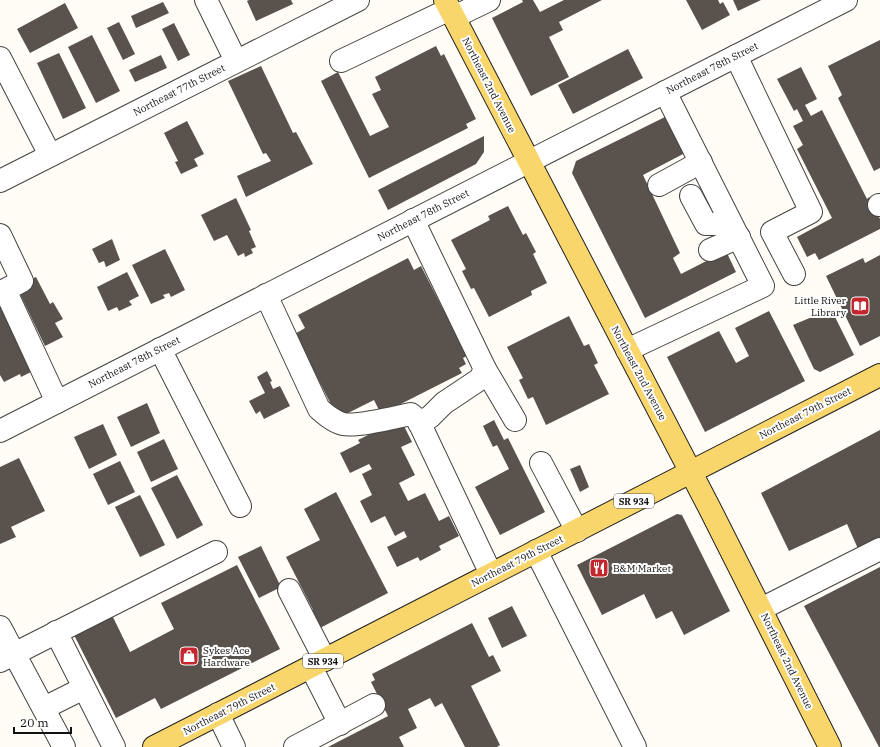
<svg xmlns="http://www.w3.org/2000/svg" width="880" height="747" font-family="'IBM Plex Serif',serif">
<style>
.building{fill:#5a524d}
.lines{fill:none;stroke-linecap:round;stroke-linejoin:round}
.minor-casing{stroke:#444;stroke-width:24}
.major-casing{stroke:#222;stroke-width:24}
.minor{stroke:#fff;stroke-width:22}
.major{stroke:#f9d66b;stroke-width:22}
.labels{text-anchor:middle;dominant-baseline:central;stroke-width:4;stroke-linejoin:round;paint-order:stroke}
.shield{fill:#fff;stroke:#585858;stroke-width:1}
.shield-label{font-size:9px;font-weight:bold;fill:#111}
.street-label{font-size:10px;fill:#111;stroke:#fff}
.poi-label{font-size:10px;fill:#111;stroke:#fff;text-anchor:start}
</style>
<rect width="100%" height="100%" fill="#fffdf5"/>
<g class="building">
<polygon points="249,0 291,0 293,4 256,21 247,1"/>
<polygon points="522,0 533,0 540,12 564,0 602,0 559,22 563,30 549,37 569,77 531,96 492,18 523,2"/>
<polygon points="686,0 718,0 720,4 723,2 730,15 702,30"/>
<polygon points="733,0 761,0 738,11"/>
<polygon points="163,2 169,13 136,28 131,16"/>
<polygon points="65,3 78,28 30,53 17,29"/>
<polygon points="119,22 135,54 123,60 107,28"/>
<polygon points="174,23 190,55 178,61 162,29"/>
<polygon points="92,35 120,91 96,103 68,47"/>
<polygon points="880,40 880,168 874,171 838,98 842,95 828,66"/>
<polygon points="436,46 441,56 444,54 476,119 466,124 468,128 369,178 321,81 338,72 370,136 389,127 372,94 381,90 375,77"/>
<polygon points="628,49 643,78 573,114 558,85"/>
<polygon points="59,53 86,108 63,119 37,63"/>
<polygon points="161,55 167,68 135,82 129,70"/>
<polygon points="261,66 293,133 296,132 313,164 246,197 237,176 271,161 266,153 263,154 228,81"/>
<polygon points="801,67 817,99 805,105 811,116 822,110 867,199 869,197 880,219 880,229 819,260 815,253 807,257 797,237 832,218 797,149 803,145 793,126 803,121 797,109 794,111 777,79"/>
<polygon points="665,117 685,153 643,175 680,253 673,258 681,274 726,251 736,272 645,318 572,173 576,161"/>
<polygon points="187,121 204,154 194,159 198,166 181,174 175,162 178,161 164,133"/>
<polygon points="484,136 484,152 476,164 388,210 378,190"/>
<polygon points="236,198 251,230 249,231 256,247 251,249 253,253 245,257 244,253 238,256 227,235 214,241 201,215"/>
<polygon points="508,206 523,235 526,233 536,252 533,254 547,283 531,291 532,295 489,317 474,288 471,289 462,271 466,269 451,240 490,220 488,216"/>
<polygon points="112,239 120,260 106,267 104,261 99,263 92,249"/>
<polygon points="165,249 185,290 171,297 169,293 163,295 165,298 151,304 132,265"/>
<polygon points="880,255 880,336 860,346 826,276 863,258 865,263"/>
<polygon points="408,258 414,270 421,266 467,356 463,358 466,364 459,368 462,373 381,414 374,400 338,418 303,350 293,335 305,328 298,315"/>
<polygon points="127,272 139,296 129,301 132,305 119,311 117,307 108,311 97,287"/>
<polygon points="36,277 50,304 53,302 63,319 55,323 63,337 45,346 16,286"/>
<polygon points="0,298 35,370 21,377 20,374 4,382 0,375"/>
<polygon points="831,309 854,355 820,372 814,369 793,325"/>
<polygon points="769,311 805,381 705,432 667,357 719,331 736,363 749,356 735,328"/>
<polygon points="569,316 584,346 589,344 598,363 594,365 609,394 546,425 533,397 528,399 519,380 523,378 507,347"/>
<polygon points="267,371 272,381 270,382 273,389 280,386 290,406 264,419 260,411 256,414 249,401 265,393 257,377"/>
<polygon points="147,403 160,433 131,447 117,417"/>
<polygon points="494,420 504,440 508,438 545,512 500,535 475,487 509,469 497,445 493,447 483,426"/>
<polygon points="402,422 412,442 401,447 415,475 399,483 408,501 425,493 439,521 449,516 459,536 439,546 441,550 420,561 418,557 397,567 387,547 407,537 404,531 395,536 385,516 371,523 360,501 372,495 362,474 372,469 369,464 350,473 340,453 360,443 358,440 380,429 382,432"/>
<polygon points="103,424 117,455 89,469 74,437"/>
<polygon points="880,430 880,540 859,551 847,524 789,551 761,493"/>
<polygon points="164,439 178,469 151,482 137,452"/>
<polygon points="19,458 45,511 11,527 16,537 0,544 0,467"/>
<polygon points="120,461 135,492 108,505 93,474"/>
<polygon points="580,465 589,487 580,492 570,469"/>
<polygon points="177,475 203,525 177,539 151,488"/>
<polygon points="336,492 388,593 318,629 309,612 313,610 286,557 320,540 304,509"/>
<polygon points="140,495 165,545 140,557 115,507"/>
<polygon points="677,514 682,515 730,611 684,635 672,611 656,619 644,594 602,615 577,565"/>
<polygon points="261,546 281,587 259,598 238,557"/>
<polygon points="237,565 280,649 161,709 155,698 116,718 72,631 110,611 130,652 174,629 161,603"/>
<polygon points="880,567 880,747 879,747 804,606"/>
<polygon points="512,606 527,636 502,648 488,618"/>
<polygon points="472,623 489,657 493,655 501,671 471,686 500,745 497,747 465,747 442,703 435,707 430,698 408,709 417,728 399,737 404,747 328,747 388,716 371,682 375,680 372,674"/>
</g>
<g class="lines">
<defs>
<g id="minor">
<polyline points="206,0 236,61"/>
<polyline points="454,17 489,0"/>
<polyline points="736,56 811,212 772,232 794,274"/>
<polyline points="0,58 50,155"/>
<polyline points="341,61 450,9"/>
<polyline points="0,181 358,0"/>
<polyline points="659,185 701,162"/>
<polyline points="691,196 706,224 717,224 729,219"/>
<polyline points="879,205 880,205"/>
<polyline points="413,220 485,369 480,379 444,403 430,417 419,423"/>
<polyline points="0,235 22,281 5,290 57,402"/>
<polyline points="710,250 739,237"/>
<path d="M266 295 319 409C326 415 334 422 343 424 357 427 396 417 411 414L418 420 491 574"/>
<polyline points="160,349 240,506"/>
<polyline points="627,350 763,286 665,92"/>
<polyline points="485,369 515,420"/>
<polyline points="0,431 846,0"/>
<polyline points="541,463 577,531"/>
<polyline points="536,551 635,747"/>
<polyline points="289,590 325,660"/>
<polyline points="761,609 880,549"/>
<polyline points="0,627 64,747"/>
<polyline points="56,632 114,747"/>
<polyline points="0,661 216,552"/>
<polyline points="311,667 340,724"/>
<polyline points="44,708 84,688"/>
<polyline points="218,714 234,747"/>
<polyline points="295,747 374,705"/>
</g>
<g id="major">
<polyline points="445,0 709,507 830,747"/>
<polyline points="154,747 880,375"/>
</g>
</defs>
<use href="#minor" class="minor-casing"/>
<use href="#major" class="major-casing"/>
<use href="#minor" class="minor"/>
<use href="#major" class="major"/>
</g>
<defs>
<symbol id="library-square" viewBox="-11 -11 22 22"><rect x="-9" y="-9" width="18" height="18" rx="4" fill="#c4262e" stroke="#fff"/><path d="M-6-4Q-3-5.5-.7-3.5V5Q-3 3-6 4ZM6-4Q3-5.5 .7-3.5V5Q3 3 6 4Z" fill="#fff"/></symbol>
<symbol id="restaurant-square" viewBox="-11 -11 22 22"><rect x="-9" y="-9" width="18" height="18" rx="4" fill="#c4262e" stroke="#fff"/><path d="M-5-6h1v4h1v-4h1v4h1v-4h1v5L-1.5 .5V6h-2V.5L-5-1ZM5-6V6H3V1.5H1.5Q1.5-4 5-6Z" fill="#fff"/></symbol>
<symbol id="shop-square" viewBox="-11 -11 22 22"><rect x="-9" y="-9" width="18" height="18" rx="4" fill="#c4262e" stroke="#fff"/><path d="M-5-2.5h2.3a2.7 3.5 0 0 1 5.4 0H5L5.5 6h-11ZM-1.5-2.5h3a1.5 2.3 0 0 0-3 0Z" fill="#fff"/></symbol>
</defs>
<g fill-rule="evenodd">
<use href="#library-square" x="849" y="295" width="22" height="22"/>
<use href="#restaurant-square" x="588" y="557" width="22" height="22"/>
<use href="#shop-square" x="178" y="645" width="22" height="22"/>
</g>
<g class="labels">
<g class="shield">
<rect x="614" y="494" width="40" height="14" rx="3"/>
<rect x="303" y="654" width="40" height="14" rx="3"/>
</g>
<g class="shield-label">
<text x="634" y="501">SR 934</text>
<text x="323" y="661">SR 934</text>
</g>
<g class="street-label">
<text transform="translate(712 68) rotate(-27)">Northeast 78th Street</text>
<text transform="translate(489 85) rotate(63)">Northeast 2nd Avenue</text>
<text transform="translate(179 90) rotate(-27)">Northeast 77th Street</text>
<text transform="translate(423 215) rotate(-27)">Northeast 78th Street</text>
<text transform="translate(134 362) rotate(-27)">Northeast 78th Street</text>
<text transform="translate(639 373) rotate(62)">Northeast 2nd Avenue</text>
<text transform="translate(805 413) rotate(-27)">Northeast 79th Street</text>
<text transform="translate(517 561) rotate(-27)">Northeast 79th Street</text>
<text transform="translate(787 661) rotate(64)">Northeast 2nd Avenue</text>
<text transform="translate(229 709) rotate(-27)">Northeast 79th Street</text>
</g>
<g class="poi-label">
<text x="846" y="300" text-anchor="end">Little River<tspan x="846" dy="12">Library</tspan></text>
<text x="613" y="568">B&amp;M Market</text>
<text x="203" y="650">Sykes Ace<tspan x="203" dy="12">Hardware</tspan></text>
</g>
</g>
<path d="M14 727v6h57v-6" fill="none" stroke="#111111" stroke-width="2"/>
<text x="20" y="727" font-size="12" fill="#111111" stroke="#ffffff" stroke-width="3" paint-order="stroke">20 m</text>
</svg>
